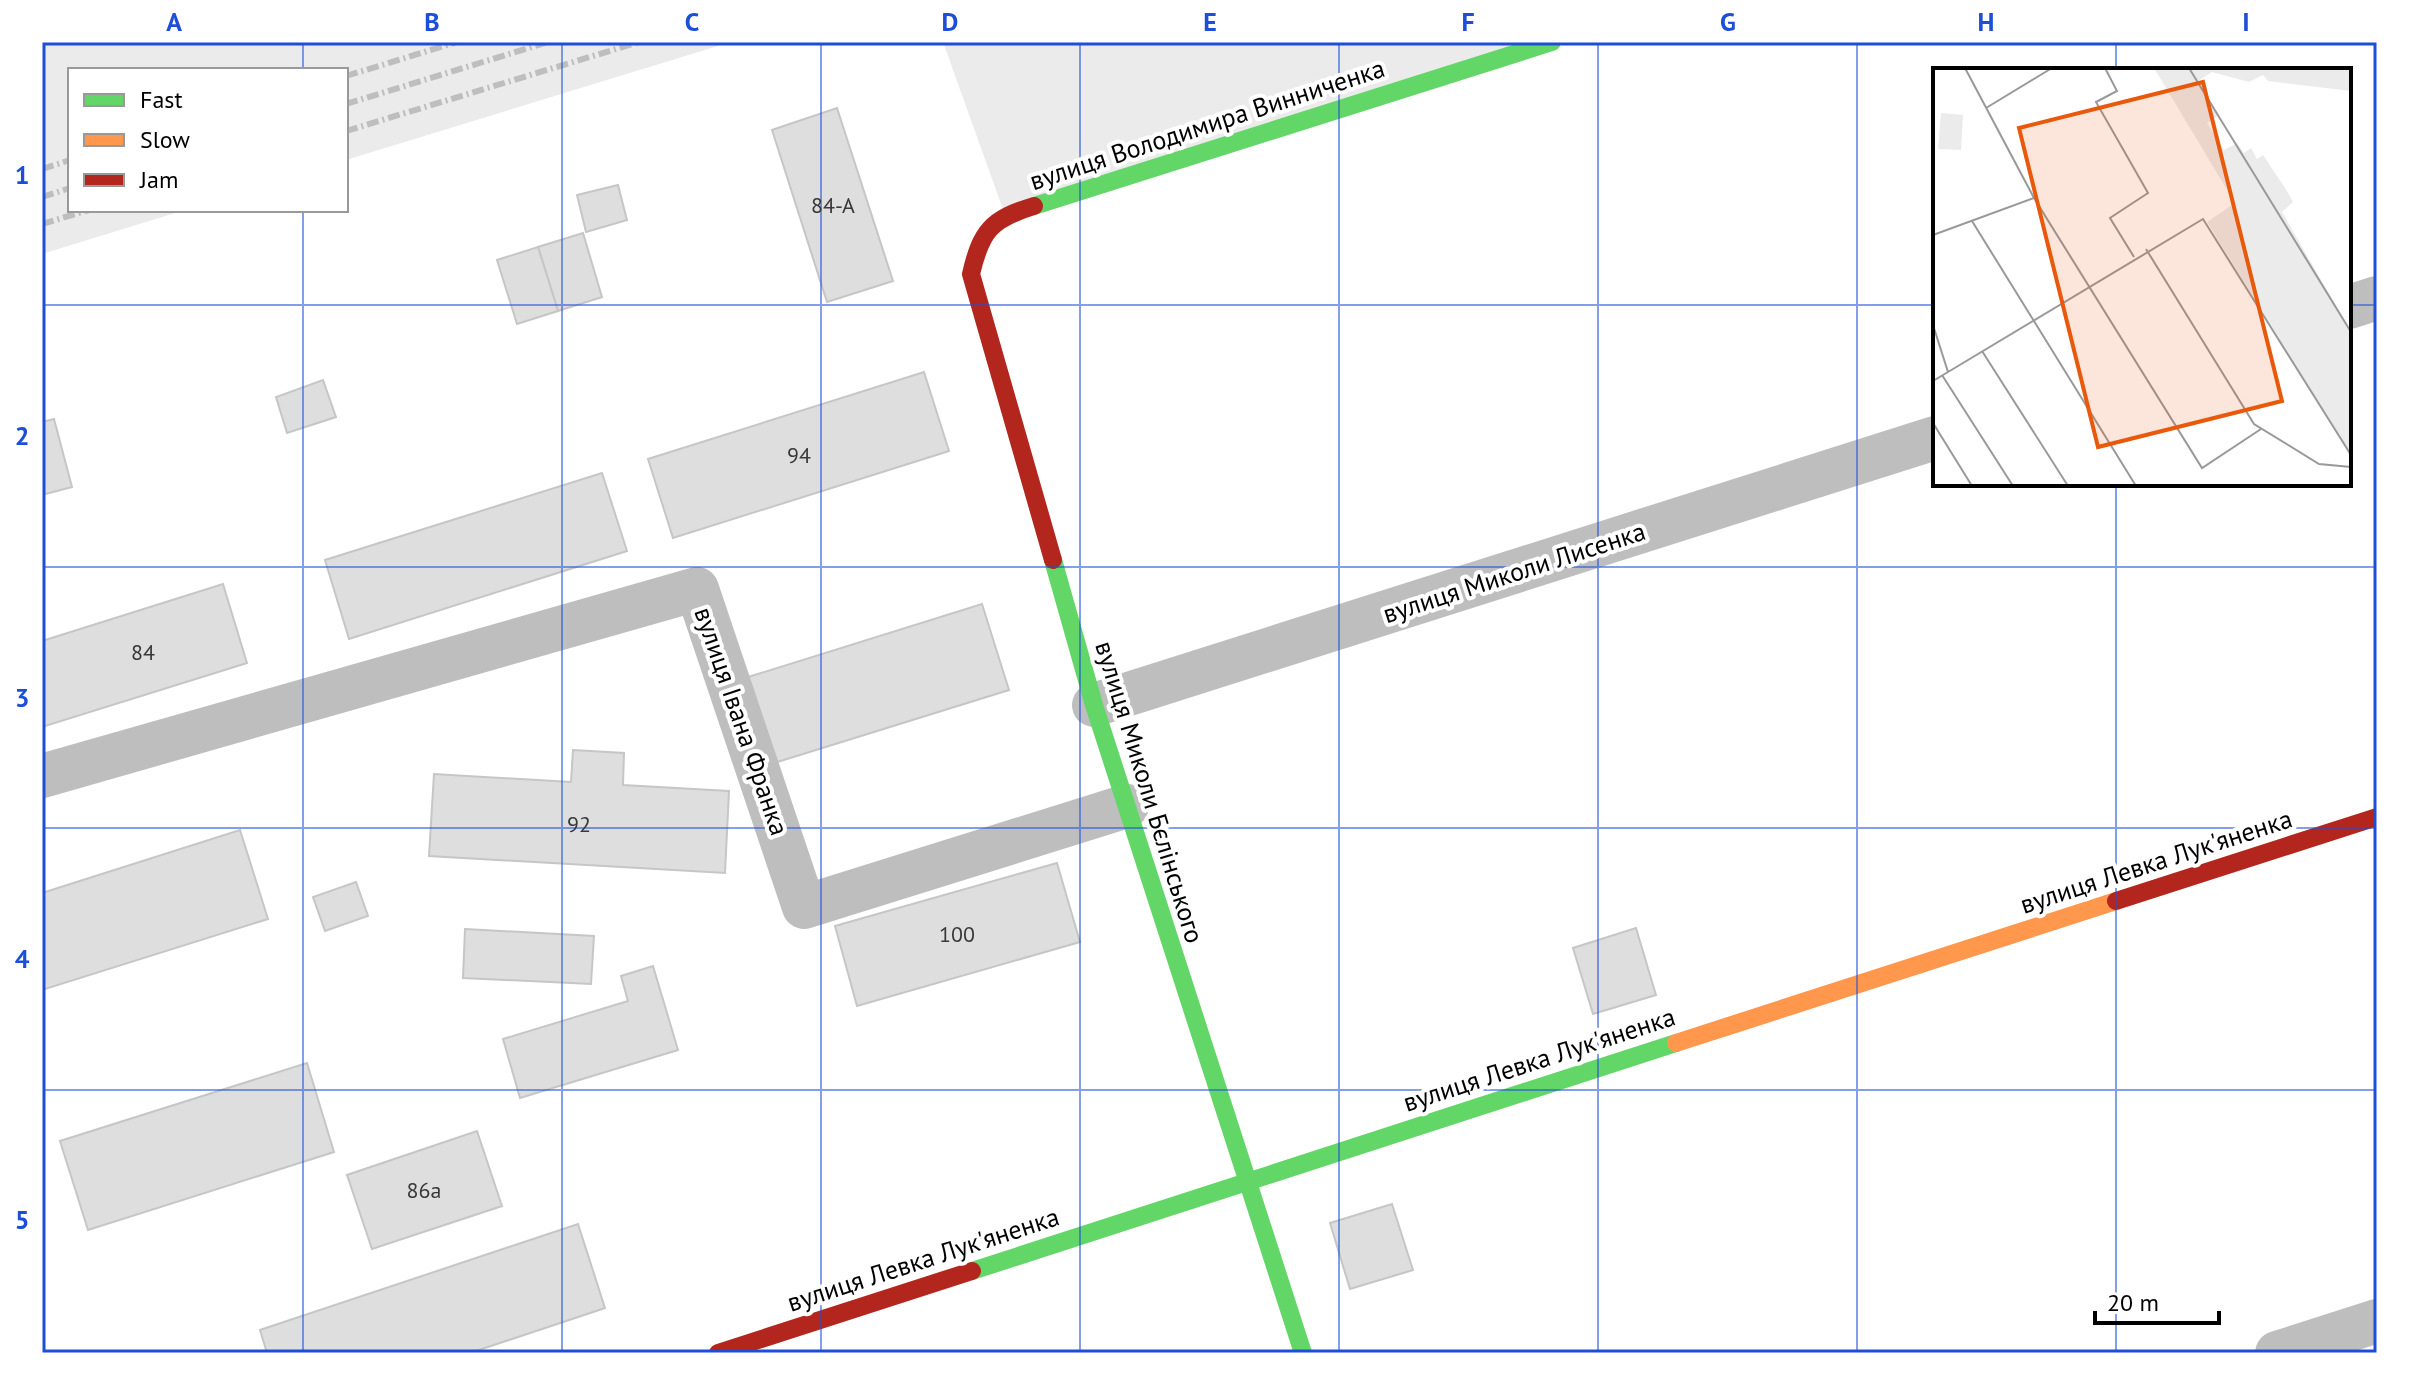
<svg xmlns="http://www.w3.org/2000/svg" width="2419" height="1395" font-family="'PT Sans',sans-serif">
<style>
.green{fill:#ebebeb}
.building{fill:#dedede;stroke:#c6c6c6;stroke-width:2}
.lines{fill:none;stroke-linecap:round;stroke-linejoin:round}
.street{stroke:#bebebe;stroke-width:44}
.fast{stroke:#63d668;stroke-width:18}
.slow{stroke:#ff974d;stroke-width:18}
.jam{stroke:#b3261e;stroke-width:18}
.rail{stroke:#bebebe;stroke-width:6;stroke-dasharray:12 4 2 4;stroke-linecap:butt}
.grid{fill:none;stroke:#1d4ed8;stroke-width:2;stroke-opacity:0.55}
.labels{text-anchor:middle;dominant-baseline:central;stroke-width:8;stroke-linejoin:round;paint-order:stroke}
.number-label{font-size:22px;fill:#383838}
.street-label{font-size:26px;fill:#000;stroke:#fff}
.inset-road{fill:none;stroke:#999;stroke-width:2}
.view{fill:#e8590c;fill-opacity:0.15;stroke:#e8590c;stroke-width:4}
.inset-edge{fill:none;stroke:#000;stroke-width:4}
.neatline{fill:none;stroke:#1d4ed8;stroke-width:3}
.grid-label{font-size:26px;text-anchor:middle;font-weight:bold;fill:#1d4ed8}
</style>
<rect width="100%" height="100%" fill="#fff"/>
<g class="green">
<polygon points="42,42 731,42 346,160 346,70 70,70 70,210 185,210 42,254"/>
<polygon points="943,42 1552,42 1005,215"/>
</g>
<g class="building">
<polygon points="837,108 893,281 827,302 772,130"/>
<polygon points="618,185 627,220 586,232 577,195"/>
<polygon points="583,233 602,297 558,311 538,247"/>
<polygon points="538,247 558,311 517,324 497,260"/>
<polygon points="924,372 949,451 673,538 648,459"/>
<polygon points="323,380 336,417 287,433 276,397"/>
<polygon points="54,419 72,487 42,495 42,422"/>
<polygon points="602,473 627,551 349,639 325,560"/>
<polygon points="223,584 247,663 42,727 42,641"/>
<polygon points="982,604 1009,690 771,764 745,678"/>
<polygon points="573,750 624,753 623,785 729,791 725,873 429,856 434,774 571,782"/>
<polygon points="240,830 268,919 42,990 42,893"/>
<polygon points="1057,863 1080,942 857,1006 835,926"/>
<polygon points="356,882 368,916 325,931 313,897"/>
<polygon points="1636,928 1656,995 1593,1014 1573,948"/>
<polygon points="465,929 594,936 591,984 463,978"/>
<polygon points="653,966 678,1050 520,1098 503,1039 628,1001 621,976"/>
<polygon points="307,1063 334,1152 88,1230 60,1141"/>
<polygon points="477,1131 502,1206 372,1249 347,1175"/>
<polygon points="1392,1204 1413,1270 1350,1289 1330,1223"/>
<polygon points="578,1224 605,1308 470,1353 267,1353 260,1330"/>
</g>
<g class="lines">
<g class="street">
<polyline points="2349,307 2377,298"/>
<polyline points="1094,705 1935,438"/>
<polyline points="42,776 697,589 804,907 1127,806"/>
<polyline points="2277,1353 2377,1321"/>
</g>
<g class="fast">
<polyline points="1034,206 1552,42"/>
<polyline points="1053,560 1094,705 1303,1353"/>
<polyline points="972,1271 1676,1043"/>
</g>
<polyline class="slow" points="1676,1043 2116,901"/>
<g class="jam">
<path d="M1034 206C991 219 981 231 971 274L1053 560"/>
<polyline points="2116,901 2377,817"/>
<polyline points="718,1353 972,1271"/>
</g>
<g class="rail">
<polyline points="346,76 457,42"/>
<polyline points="346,104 548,42"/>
<polyline points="346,131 639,42"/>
<polyline points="42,169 70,160"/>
<polyline points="42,197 70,188"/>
<polyline points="42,224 89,210"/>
</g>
</g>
<path class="grid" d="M303 42V70M562 42V1353M821 42V1353M1080 42V1353M1339 42V1353M1598 42V1353M1857 42V1353M2116 42V70M303 210V1353M42 305H1935M2349 305H2377M2116 484V1353M42 567H2377M42 828H2377M42 1090H2377"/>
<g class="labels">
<g class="number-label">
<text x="833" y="205">84-А</text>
<text x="799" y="455">94</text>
<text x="143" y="652">84</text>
<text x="579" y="824">92</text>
<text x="957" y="934">100</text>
<text x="424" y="1190">86а</text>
</g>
<g class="street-label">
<text transform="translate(1207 124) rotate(-18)">вулиця Володимира Винниченка</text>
<text transform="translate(1514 572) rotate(-18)">вулиця Миколи Лисенка</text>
<text transform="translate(742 721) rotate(71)">вулиця Івана Франка</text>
<text transform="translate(1150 792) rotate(73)">вулиця Миколи Бєлінського</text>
<text transform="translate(2156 861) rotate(-18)">вулиця Левка Лук'яненка</text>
<text transform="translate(1539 1059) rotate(-18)">вулиця Левка Лук'яненка</text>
<text transform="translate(923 1259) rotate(-18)">вулиця Левка Лук'яненка</text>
</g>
</g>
<g transform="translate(1933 68)">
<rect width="418" height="418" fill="#fff"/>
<path d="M221 0H418V23L335 13 330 7 316 14 279 4 265 13 286 47 274 55 291 82 304 75 311 85 318 80 324 91 330 87 354 123 360 134 349 144 418 264V387L274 154 302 135ZM8 45 30 47 28 82 5 81Z" fill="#ebebeb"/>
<path class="inset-road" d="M32 0 101 130 269 400 328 361M172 0 184 23 163 34 215 125 177 150 201 189M256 0 418 264M53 40 119 0M39 153 203 418M0 167 101 130M213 181 321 356 386 396 418 399M0 257 15 304M49 283 135 418M9 307 80 418M0 313 270 151 418 387M0 355 39 418"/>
<path class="view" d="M270 14 349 333 165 379 86 60Z"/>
<rect width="418" height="418" class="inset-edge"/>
</g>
<rect width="2419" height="1395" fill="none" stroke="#ffffff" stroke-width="88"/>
<rect x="68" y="68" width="280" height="144" fill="#ffffff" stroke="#999999" stroke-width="2"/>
<rect x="84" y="94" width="40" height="12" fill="#63d668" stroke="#999999" stroke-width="2"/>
<text x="140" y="108" font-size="24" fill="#000000">Fast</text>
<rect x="84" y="134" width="40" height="12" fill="#ff974d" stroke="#999999" stroke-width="2"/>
<text x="140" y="148" font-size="24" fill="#000000">Slow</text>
<rect x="84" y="174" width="40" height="12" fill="#b3261e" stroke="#999999" stroke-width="2"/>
<text x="140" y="188" font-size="24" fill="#000000">Jam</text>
<path d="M2095 1311v12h124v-12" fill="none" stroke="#000000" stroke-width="4"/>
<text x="2107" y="1311" font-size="24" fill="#000000" stroke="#ffffff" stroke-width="6" paint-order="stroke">20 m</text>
<rect x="44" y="44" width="2331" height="1307" class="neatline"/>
<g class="grid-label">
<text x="174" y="31">A</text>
<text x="432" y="31">B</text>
<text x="692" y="31">C</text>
<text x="950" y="31">D</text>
<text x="1210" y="31">E</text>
<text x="1468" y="31">F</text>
<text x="1728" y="31">G</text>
<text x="1986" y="31">H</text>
<text x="2246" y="31">I</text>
<text x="22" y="184">1</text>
<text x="22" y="445">2</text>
<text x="22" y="707">3</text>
<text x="22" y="968">4</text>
<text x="22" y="1229">5</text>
</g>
</svg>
